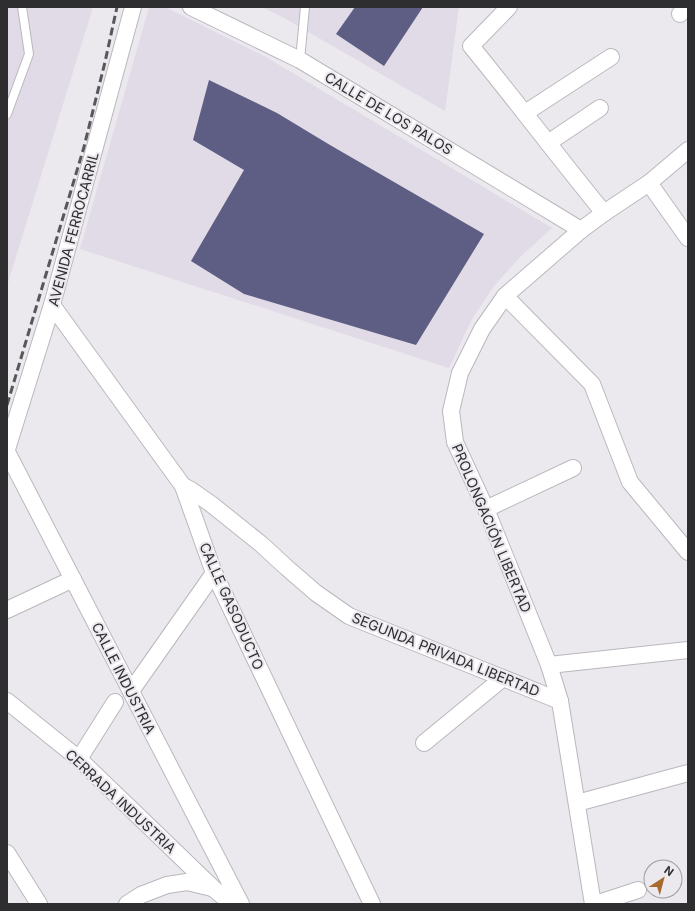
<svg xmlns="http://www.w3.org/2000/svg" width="695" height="911" font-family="Inter,sans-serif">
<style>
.built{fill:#e1dbe7}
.building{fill:#5e5e84}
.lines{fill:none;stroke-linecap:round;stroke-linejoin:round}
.lane-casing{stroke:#bab8bd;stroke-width:10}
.street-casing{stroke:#bab8bd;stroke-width:18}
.lane{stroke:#fff;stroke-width:8}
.street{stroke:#fff;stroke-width:16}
.rail{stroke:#58575a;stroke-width:3;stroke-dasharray:8 4;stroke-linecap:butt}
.labels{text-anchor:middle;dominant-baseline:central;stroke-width:4;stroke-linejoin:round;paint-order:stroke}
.street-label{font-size:14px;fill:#2e2d2f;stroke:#ebe8ee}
</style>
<rect width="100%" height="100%" fill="#ebe8ee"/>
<g class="built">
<polygon points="7,7 93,7 7,286"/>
<polygon points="149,7 165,7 266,57 552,228 520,257 494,286 472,319 449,368 80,249"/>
<polygon points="262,7 459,7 445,111 286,19"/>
</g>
<g class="building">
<polygon points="355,7 423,7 384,66 336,34"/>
<polygon points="209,80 277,113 330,145 484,234 416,345 244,294 191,261 244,170 193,140"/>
</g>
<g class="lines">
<defs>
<g id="lane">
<polyline points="300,60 305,7"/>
<polyline points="7,114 29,54 22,7"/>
</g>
<g id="street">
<polyline points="191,7 300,60 581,230"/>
<path d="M509 7 471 46C516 101 559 158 604 213"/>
<polyline points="680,14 687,7"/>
<polyline points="525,113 611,57"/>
<polyline points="548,143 600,108"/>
<polyline points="649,183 688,238"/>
<polyline points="505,296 592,384 630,482 688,552"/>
<polyline points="52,305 183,486 214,573 372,904"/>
<polyline points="7,449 52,305 133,7"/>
<polyline points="7,452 241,904"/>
<polyline points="183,486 191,490 211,504 261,544 286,567 316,593 349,616 560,701"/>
<polyline points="486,509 573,468"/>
<polyline points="7,610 73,579"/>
<polyline points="549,665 688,650"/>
<polyline points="131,691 214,573"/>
<polyline points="7,701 79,759 214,889 232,904"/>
<polyline points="424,743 503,678"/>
<polyline points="79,759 115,702"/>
<polyline points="577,803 688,773"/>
<polyline points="7,853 39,904"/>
<polyline points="127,904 141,895 167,885 187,882 212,888"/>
<polyline points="593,904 560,701 549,665 486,509 455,442 451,411 460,373 482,329 505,296 581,230 604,213 649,183 688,150"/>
<polyline points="595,904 638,890"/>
</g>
</defs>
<use href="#lane" class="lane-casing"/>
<use href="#street" class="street-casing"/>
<use href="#lane" class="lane"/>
<use href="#street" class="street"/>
<polyline class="rail" points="7,405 84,147 105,62 117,7"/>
</g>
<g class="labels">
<g class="street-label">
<text transform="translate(389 113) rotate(31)">CALLE DE LOS PALOS</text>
<text transform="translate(73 229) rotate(-75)">AVENIDA FERROCARRIL</text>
<text transform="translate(492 528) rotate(67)">PROLONGACIÓN LIBERTAD</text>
<text transform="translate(232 606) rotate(66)">CALLE GASODUCTO</text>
<text transform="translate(446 654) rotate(22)">SEGUNDA PRIVADA LIBERTAD</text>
<text transform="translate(124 678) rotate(63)">CALLE INDUSTRIA</text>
<text transform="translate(121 801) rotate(43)">CERRADA INDUSTRIA</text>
</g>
</g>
<rect width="695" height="911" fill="none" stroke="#2e2d2f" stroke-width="16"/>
<g transform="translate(663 879) rotate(36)"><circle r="19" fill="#ebe8ee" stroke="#9f9da2"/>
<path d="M0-3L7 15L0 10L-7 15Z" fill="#a66b2c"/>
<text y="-6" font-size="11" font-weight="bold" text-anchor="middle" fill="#2e2d2f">N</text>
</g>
</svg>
